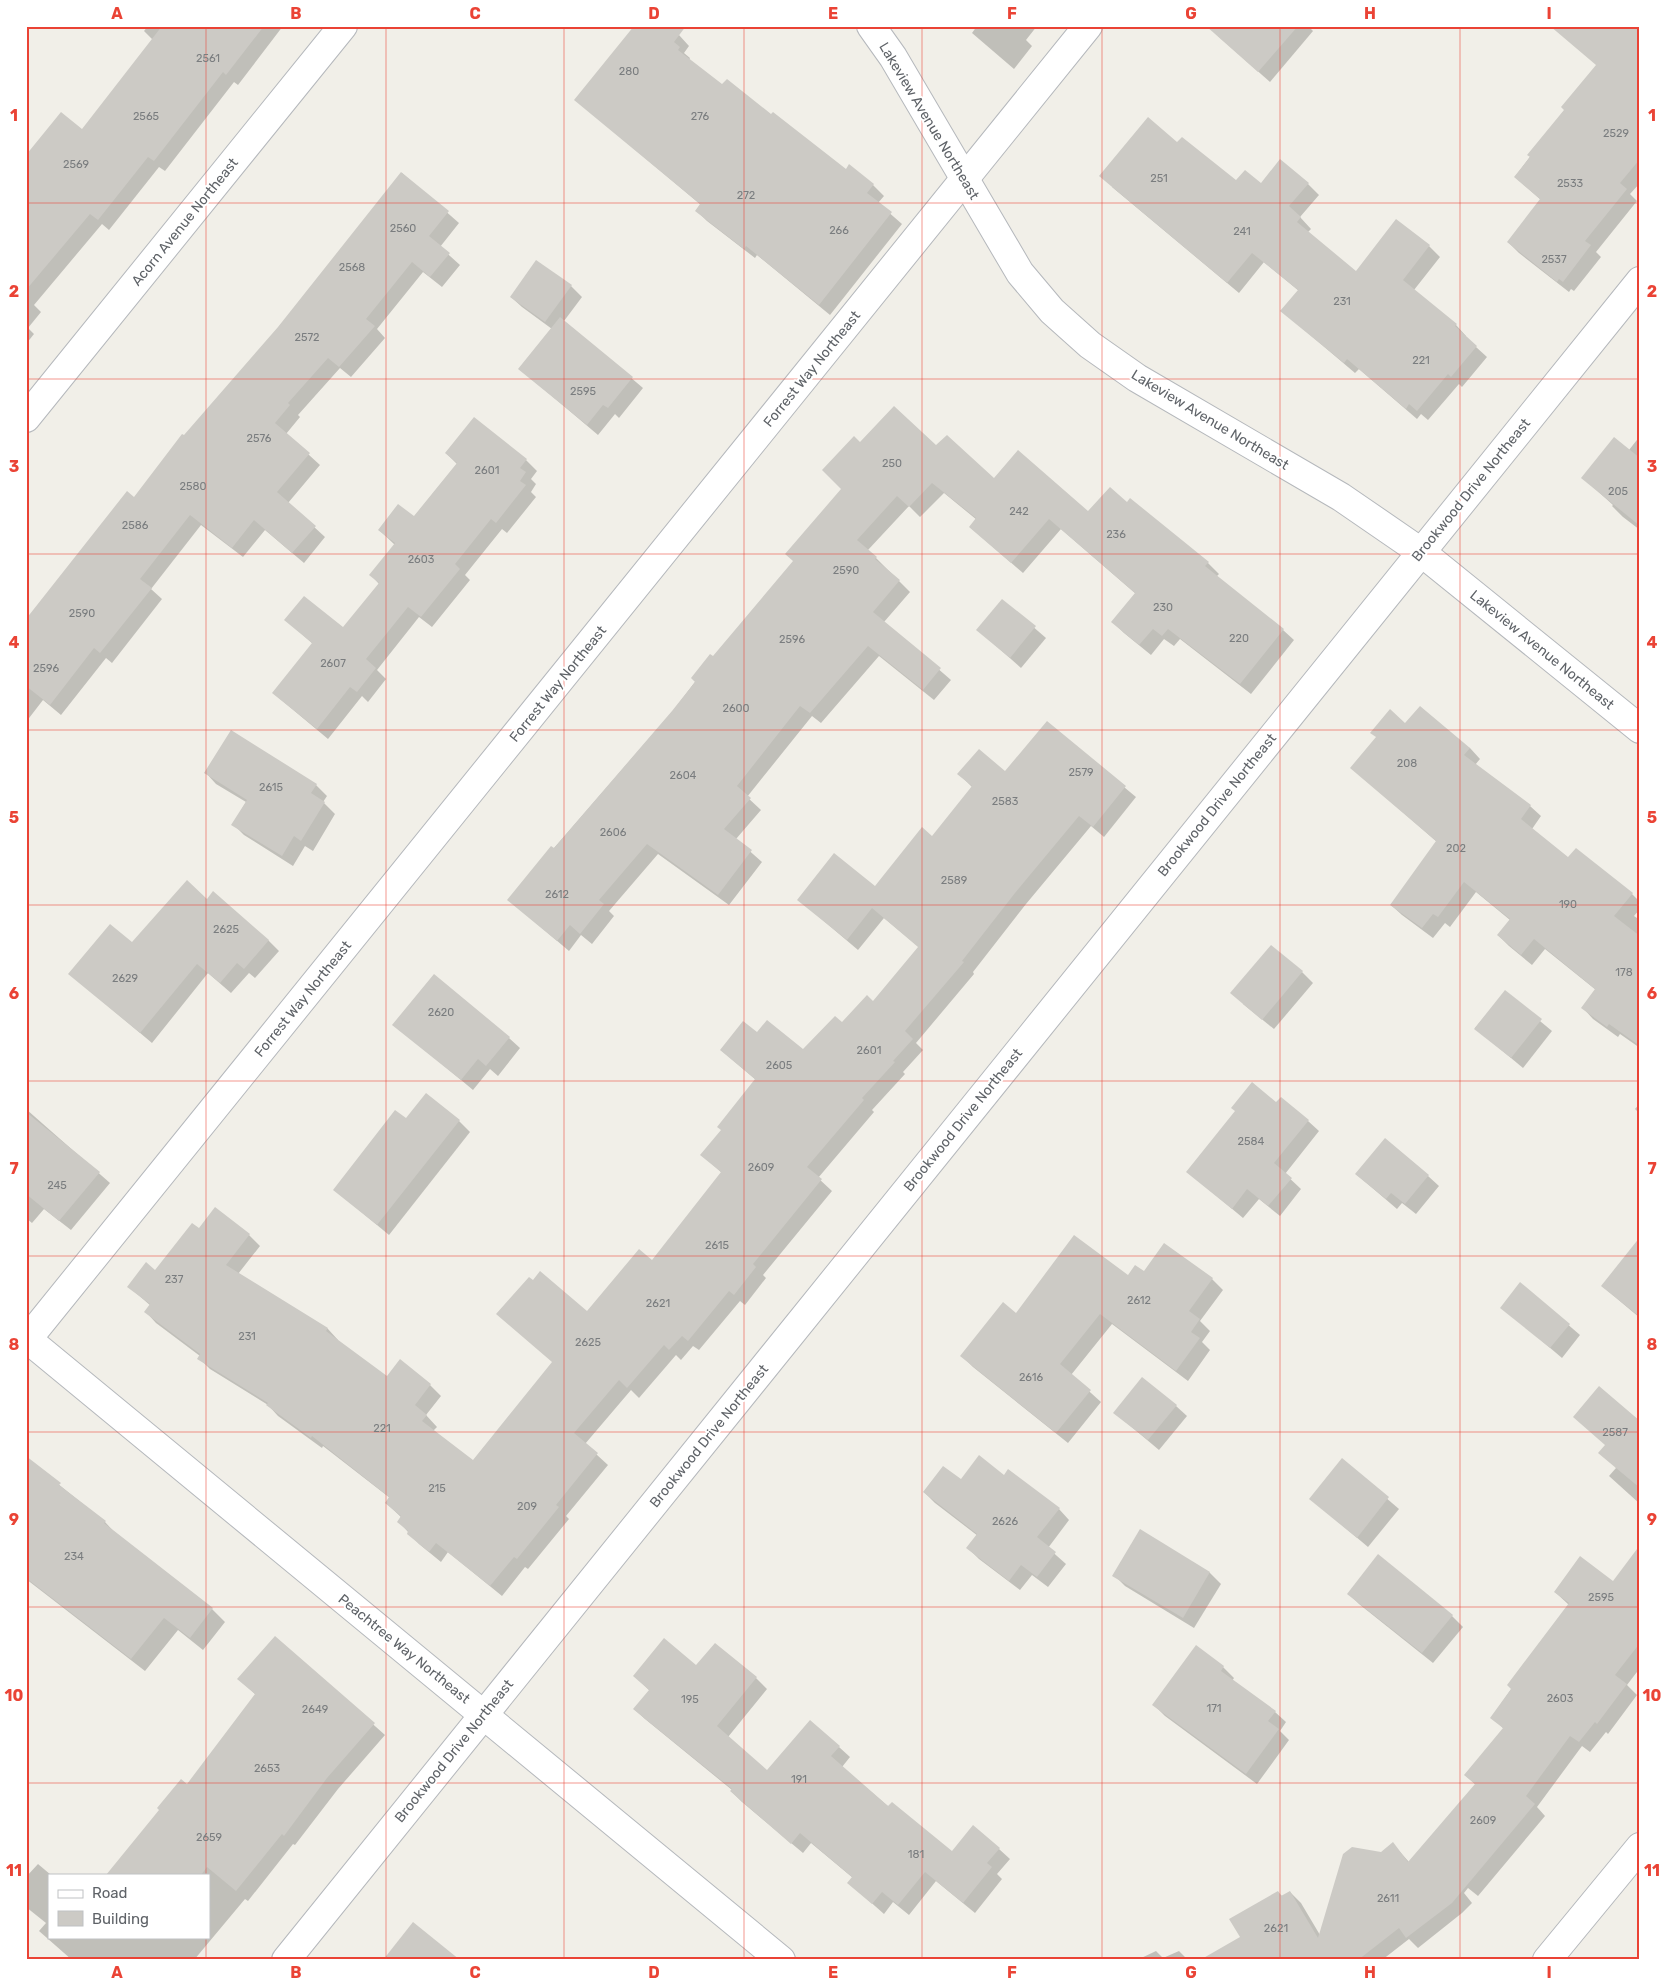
<svg xmlns="http://www.w3.org/2000/svg" width="1666" height="1986" font-family="Rubik,sans-serif">
<style>
.shadow{fill:#0003}
.building{fill:#cccac5}
.lines{fill:none;stroke-linecap:round;stroke-linejoin:round}
.street-casing{stroke:#b5b8bc;stroke-width:30}
.street{stroke:#fff;stroke-width:28}
.grid{fill:none;stroke:#ea4335;stroke-width:1;stroke-opacity:0.55}
.labels{text-anchor:middle;dominant-baseline:central;stroke-width:4;stroke-linejoin:round;paint-order:stroke}
.number-label{font-size:11px;fill:#7a7d7f}
.street-label{font-size:14px;fill:#5f6368;stroke:#fff}
.neatline{fill:none;stroke:#ea4335;stroke-width:2}
.grid-label{font-size:16px;text-anchor:middle;font-weight:bold;fill:#ea4335}
</style>
<rect width="100%" height="100%" fill="#f1efe8"/>
<g class="shadow">
<polygon points="148,26 283,26 238,85 234,82 165,171 159,167 109,230 102,224 34,305 41,312 28,328 34,334 26,344 26,157 83,131 153,40 144,31"/>
<polygon points="977,26 1037,26 1026,40 1032,46 1014,69 972,33"/>
<polygon points="1226,26 1308,26 1313,31 1270,82 1218,36"/>
<polygon points="1640,26 1640,183 1630,194 1637,201 1596,252 1601,257 1574,291 1571,289 1569,292 1519,253 1508,242 1541,200 1515,177 1597,66"/>
<polygon points="679,35 689,46 684,53 690,58 689,60 723,86 846,171 873,185 884,196 878,203 902,224 830,315 757,255 755,258 707,221 697,211 701,205 576,100"/>
<polygon points="1178,144 1236,182 1261,184 1308,184 1319,195 1300,217 1311,229 1308,232 1356,273 1429,246 1440,257 1414,290 1456,325 1466,336 1465,337 1487,357 1462,387 1459,384 1428,420 1421,414 1417,419 1359,369 1355,373 1282,311 1299,291 1264,262 1239,293 1112,187"/>
<polygon points="402,173 459,223 440,247 460,265 442,287 423,272 377,329 385,338 351,377 340,368 298,415 300,417 286,434 320,465 288,503 325,537 304,563 265,530 243,557 201,525 151,589 162,599 112,663 106,658 61,715 43,700 26,722 26,621 134,498 278,328"/>
<polygon points="571,286 582,297 564,321 643,388 619,418 615,414 598,435 520,369 552,329 522,307 511,297"/>
<polygon points="474,419 526,460 537,471 531,479 536,484 531,492 536,497 507,533 502,529 465,575 470,580 432,627 419,617 377,670 386,679 368,702 362,696 328,739 273,693 313,644 286,620 344,628 379,584 371,575 395,545 379,530 414,517 457,464 446,453"/>
<polygon points="1640,436 1640,530 1623,517 1612,506 1613,505 1583,478 1629,450"/>
<polygon points="860,443 936,447 994,480 1088,513 1128,504 1208,563 1219,574 1216,577 1283,630 1294,640 1251,694 1180,639 1174,646 1164,639 1151,655 1124,633 1113,622 1136,594 1061,529 1023,573 970,527 977,520 944,493 920,517 909,506 868,550 910,592 884,622 951,680 934,700 879,656 821,723 812,716 747,797 761,810 736,839 762,862 729,905 658,854 609,911 614,916 592,944 581,935 569,951 509,900 673,711 713,658 794,561 842,489"/>
<polygon points="1002,600 1046,638 1021,668 978,630"/>
<polygon points="1047,723 1136,797 1104,837 1091,826 1026,904 973,972 974,974 916,1043 923,1050 903,1072 905,1074 872,1110 874,1112 818,1178 832,1191 763,1275 766,1278 745,1305 740,1301 699,1350 693,1346 681,1360 676,1355 639,1398 631,1390 585,1444 608,1465 566,1516 569,1519 528,1569 525,1567 502,1596 448,1552 441,1562 419,1544 399,1522 402,1518 386,1503 390,1498 323,1446 322,1448 278,1416 268,1405 210,1369 199,1358 200,1356 156,1323 146,1312 151,1306 129,1287 156,1272 199,1230 249,1235 260,1246 238,1274 328,1329 338,1340 337,1341 387,1378 430,1385 441,1396 426,1415 437,1427 433,1431 473,1461 553,1363 587,1313 653,1262 722,1173 702,1155 722,1130 756,1080 721,1050 757,1034 803,1051 873,1003 919,947 884,918 858,950 799,900 875,887 933,837 973,788 959,774 1006,772"/>
<polygon points="1406,725 1470,748 1480,759 1475,765 1530,806 1541,816 1532,829 1569,859 1632,894 1640,902 1640,909 1634,916 1640,920 1640,1048 1620,1034 1618,1037 1593,1019 1583,1008 1596,990 1545,949 1532,965 1509,946 1498,935 1510,920 1476,892 1450,927 1445,923 1433,938 1402,915 1391,905 1437,842 1352,768"/>
<polygon points="206,773 316,785 327,796 323,802 335,814 313,851 305,846 293,866 244,835 233,824 246,802 216,784"/>
<polygon points="207,900 268,940 279,951 255,978 249,973 231,993 208,973 152,1043 70,974 132,944"/>
<polygon points="1302,972 1313,983 1274,1029 1243,1004"/>
<polygon points="1505,992 1552,1031 1523,1068 1475,1028"/>
<polygon points="394,1024 509,1038 520,1048 498,1076 490,1069 473,1090"/>
<polygon points="1640,1103 1640,1114 1635,1109"/>
<polygon points="1277,1104 1308,1121 1319,1131 1285,1174 1301,1189 1280,1216 1259,1199 1243,1218 1188,1172"/>
<polygon points="26,1109 110,1183 71,1230 44,1209 32,1223 26,1218"/>
<polygon points="406,1119 459,1121 470,1132 389,1235 335,1190"/>
<polygon points="1356,1174 1428,1176 1439,1186 1416,1214 1402,1203 1397,1209"/>
<polygon points="1640,1239 1640,1318 1602,1286"/>
<polygon points="1144,1272 1212,1279 1223,1290 1200,1321 1210,1331 1202,1342 1210,1350 1188,1381 1112,1324 1071,1375 1101,1402 1068,1443 973,1367 962,1356 1016,1315"/>
<polygon points="1521,1284 1580,1335 1562,1358 1502,1307"/>
<polygon points="1176,1406 1187,1416 1159,1450 1115,1413"/>
<polygon points="1640,1421 1640,1504 1609,1476 1616,1468 1606,1446"/>
<polygon points="26,1458 105,1522 117,1535 212,1609 225,1622 203,1650 178,1630 145,1671 26,1579"/>
<polygon points="1342,1460 1399,1509 1368,1547 1311,1499"/>
<polygon points="1004,1477 1059,1509 1069,1520 1048,1548 1066,1564 1048,1587 1032,1575 1020,1590 979,1559 968,1548 978,1536 935,1503 924,1492"/>
<polygon points="1140,1531 1210,1573 1221,1584 1194,1628 1125,1586 1114,1575"/>
<polygon points="1640,1552 1640,1668 1627,1685 1637,1695 1608,1734 1606,1732 1590,1752 1582,1746 1537,1807 1545,1816 1478,1896 1468,1888 1464,1893 1472,1903 1462,1913 1418,1948 1409,1939 1382,1960 1203,1960 1242,1938 1278,1892 1283,1897 1290,1892 1301,1903 1320,1935 1381,1853 1393,1844 1409,1862 1476,1785 1465,1775 1504,1729 1492,1717 1569,1605 1555,1592 1613,1583"/>
<polygon points="1348,1593 1452,1616 1463,1627 1433,1663 1359,1604"/>
<polygon points="275,1637 385,1735 338,1789 295,1845 293,1844 248,1901 245,1899 194,1960 72,1960 39,1931 46,1923 26,1907 26,1877 38,1864 51,1875 49,1875 49,1937 209,1937 209,1875 107,1875 187,1786 256,1695 239,1679"/>
<polygon points="1196,1647 1223,1667 1234,1678 1232,1681 1275,1712 1286,1722 1280,1731 1289,1740 1257,1784 1165,1716 1154,1705"/>
<polygon points="697,1667 756,1678 767,1689 728,1737 767,1772 839,1747 850,1757 842,1767 889,1807 952,1852 999,1849 1010,1859 997,1874 1002,1879 975,1913 936,1881 909,1915 893,1902 884,1914 849,1883 853,1878 811,1843 803,1853 742,1802 731,1791 732,1790 645,1719 634,1709 650,1691 635,1676"/>
<polygon points="1156,1951 1163,1958 1179,1951 1188,1960 1137,1960"/>
</g>
<g class="building">
<polygon points="162,26 264,26 226,75 223,72 154,161 148,157 98,220 90,214 26,290 26,155 61,112 82,129"/>
<polygon points="634,26 686,26 674,42 680,47 678,50 722,84 727,79 771,114 773,112 846,169 849,164 874,184 867,193 892,212 819,305 746,246 744,249 695,211 700,204 574,100"/>
<polygon points="1206,26 1298,26 1258,72"/>
<polygon points="1550,26 1640,26 1640,159 1620,183 1627,189 1585,241 1591,245 1563,282 1559,279 1557,282 1507,242 1540,199 1514,177 1530,157 1527,155 1564,110 1561,107 1596,65"/>
<polygon points="1148,117 1177,142 1182,137 1236,180 1245,170 1261,183 1280,159 1309,183 1289,206 1301,217 1297,222 1356,271 1396,219 1430,245 1403,280 1457,324 1455,326 1477,346 1451,377 1448,374 1417,411 1409,404 1406,409 1347,359 1344,363 1280,311 1298,290 1252,253 1227,283 1099,176"/>
<polygon points="401,172 449,211 429,236 450,253 430,277 412,262 366,319 375,326 339,367 328,358 288,403 290,405 275,423 310,453 277,492 316,526 292,553 254,520 232,548 190,515 140,579 152,588 100,653 94,648 50,705 26,686 26,619 127,491 134,497 182,434 184,435 278,327"/>
<polygon points="536,260 572,285 545,322 510,297"/>
<polygon points="560,317 633,377 608,408 603,405 587,425 518,369"/>
<polygon points="894,406 936,445 947,435 994,478 1018,450 1088,511 1110,487 1127,502 1130,498 1209,562 1205,566 1284,629 1240,684 1168,629 1162,636 1153,629 1139,645 1111,622 1135,593 1049,519 1011,563 969,527 976,518 932,483 909,507 897,496 857,540 877,557 875,559 900,580 873,612 941,668 923,690 868,646 810,713 800,706 737,786 751,798 724,829 752,850 718,895 647,844 599,900 604,904 580,934 570,925 557,941 507,900 551,846 554,848 672,711 695,682 691,678 710,654 713,656 793,561 785,554 841,489 822,470 854,436 860,442"/>
<polygon points="474,417 527,459 520,468 526,472 520,481 526,485 496,523 491,519 455,564 460,569 421,617 408,607 366,659 376,668 357,692 350,687 317,729 272,693 312,643 284,620 304,596 343,627 379,583 369,575 395,543 378,530 398,504 414,516 457,463 445,453"/>
<polygon points="1614,437 1640,458 1640,526 1581,478"/>
<polygon points="1002,599 1036,626 1010,658 976,630"/>
<polygon points="1420,706 1470,748 1464,755 1531,805 1521,819 1568,857 1576,848 1633,893 1614,916 1640,936 1640,1046 1609,1024 1607,1027 1581,1008 1595,989 1534,939 1521,955 1497,935 1510,919 1464,882 1438,917 1433,914 1422,928 1390,905 1436,841 1350,768 1376,737 1370,733 1390,709 1405,723"/>
<polygon points="1047,721 1126,786 1093,827 1079,816 1015,893 962,961 964,962 905,1031 913,1039 893,1061 895,1062 862,1098 864,1100 807,1167 822,1179 753,1264 756,1267 734,1295 729,1291 688,1341 682,1336 669,1350 664,1345 627,1388 619,1380 574,1433 598,1453 556,1505 559,1507 517,1559 514,1557 490,1586 436,1543 429,1552 407,1534 408,1531 397,1522 401,1516 385,1503 389,1497 312,1436 311,1438 266,1405 268,1403 197,1359 200,1354 144,1312 150,1304 127,1287 146,1262 155,1270 192,1223 199,1228 215,1207 250,1234 226,1265 328,1328 326,1331 387,1376 400,1359 431,1384 415,1405 427,1415 422,1421 473,1460 552,1362 496,1314 529,1277 533,1280 540,1271 587,1311 639,1249 652,1260 721,1172 700,1155 721,1130 717,1127 755,1079 720,1050 743,1021 757,1032 767,1020 803,1049 835,1016 842,1022 867,995 873,1001 918,947 872,908 847,940 797,900 834,853 875,886 922,827 932,836 972,786 957,774 979,749 1005,771"/>
<polygon points="231,730 317,784 311,793 325,802 301,841 294,836 282,856 231,825 247,800 204,773"/>
<polygon points="187,880 207,899 213,891 269,940 244,969 237,963 220,983 197,964 140,1033 68,974 110,924 132,942"/>
<polygon points="1271,945 1303,971 1262,1020 1230,993"/>
<polygon points="434,974 510,1037 486,1066 478,1059 461,1080 392,1025"/>
<polygon points="1505,990 1542,1019 1511,1058 1474,1029"/>
<polygon points="1252,1082 1276,1102 1281,1097 1309,1120 1274,1163 1292,1178 1268,1206 1247,1189 1232,1209 1186,1172 1235,1111 1231,1108"/>
<polygon points="426,1093 460,1120 377,1225 333,1190 395,1110 406,1118"/>
<polygon points="26,1112 100,1172 59,1221 26,1194"/>
<polygon points="1385,1138 1429,1175 1405,1204 1391,1193 1386,1199 1355,1174"/>
<polygon points="1074,1235 1128,1275 1135,1265 1144,1271 1164,1243 1213,1278 1189,1311 1200,1319 1191,1332 1200,1338 1176,1371 1100,1314 1060,1364 1091,1390 1056,1433 960,1356 1003,1302 1016,1313"/>
<polygon points="1640,1237 1640,1317 1601,1286"/>
<polygon points="1520,1282 1570,1324 1550,1348 1500,1308"/>
<polygon points="1142,1377 1177,1405 1148,1440 1113,1413"/>
<polygon points="1599,1386 1640,1421 1640,1488 1598,1453 1605,1445 1573,1417"/>
<polygon points="979,1455 1004,1475 1008,1469 1060,1508 1037,1537 1056,1552 1037,1577 1021,1565 1009,1581 966,1548 977,1534 923,1492 943,1466 961,1479"/>
<polygon points="26,1456 61,1483 59,1485 106,1521 104,1523 213,1608 190,1638 164,1618 131,1659 26,1578"/>
<polygon points="1342,1458 1389,1497 1357,1538 1309,1499"/>
<polygon points="1140,1529 1210,1572 1183,1618 1112,1576"/>
<polygon points="1640,1545 1640,1643 1615,1675 1627,1684 1597,1724 1595,1722 1579,1742 1570,1736 1526,1796 1535,1804 1452,1903 1406,1938 1399,1928 1358,1960 1200,1960 1240,1937 1229,1919 1278,1891 1281,1896 1290,1891 1318,1938 1343,1854 1352,1847 1381,1852 1393,1842 1408,1862 1475,1784 1464,1775 1503,1728 1490,1718 1511,1689 1507,1685 1569,1603 1554,1592 1580,1556 1613,1581"/>
<polygon points="1378,1554 1453,1615 1422,1653 1347,1594"/>
<polygon points="275,1636 375,1723 327,1778 284,1836 282,1834 236,1891 207,1867 201,1875 106,1875 159,1810 157,1808 181,1779 187,1784 255,1694 237,1679"/>
<polygon points="664,1638 696,1665 715,1643 757,1677 717,1726 767,1770 810,1720 840,1746 831,1756 888,1806 892,1802 952,1851 973,1825 1000,1848 987,1863 992,1867 963,1903 925,1872 898,1905 882,1892 872,1904 847,1883 852,1877 800,1833 791,1844 730,1791 732,1789 633,1709 649,1690 633,1676"/>
<polygon points="1196,1645 1224,1666 1221,1671 1276,1711 1268,1721 1279,1729 1246,1774 1152,1705"/>
<polygon points="413,1922 460,1960 383,1960"/>
</g>
<g class="lines">
<defs>
<g id="street">
<polyline points="871,26 893,57 1020,273 1052,311 1090,345 1137,378 1341,497 1421,552 1640,729"/>
<polyline points="26,418 343,26"/>
<polyline points="26,1338 781,1960"/>
<polyline points="26,1341 1088,26"/>
<polyline points="286,1960 1640,281"/>
<polyline points="1547,1960 1640,1847"/>
</g>
</defs>
<use href="#street" class="street-casing"/>
<use href="#street" class="street"/>
</g>
<path class="grid" d="M206 26V1875M386 26V1960M564 26V1960M744 26V1960M922 26V1960M1102 26V1960M1280 26V1960M1460 26V1960M26 203H1640M26 379H1640M26 554H1640M26 730H1640M26 905H1640M26 1081H1640M26 1256H1640M26 1432H1640M26 1607H1640M26 1783H1640M206 1937V1960"/>
<g class="labels">
<g class="number-label">
<text x="208" y="58">2561</text>
<text x="629" y="71">280</text>
<text x="146" y="116">2565</text>
<text x="700" y="116">276</text>
<text x="1616" y="133">2529</text>
<text x="76" y="164">2569</text>
<text x="1159" y="178">251</text>
<text x="1570" y="183">2533</text>
<text x="746" y="195">272</text>
<text x="403" y="228">2560</text>
<text x="839" y="230">266</text>
<text x="1242" y="231">241</text>
<text x="1554" y="259">2537</text>
<text x="352" y="267">2568</text>
<text x="1342" y="301">231</text>
<text x="307" y="337">2572</text>
<text x="1421" y="360">221</text>
<text x="583" y="391">2595</text>
<text x="259" y="438">2576</text>
<text x="892" y="463">250</text>
<text x="487" y="470">2601</text>
<text x="193" y="486">2580</text>
<text x="1618" y="491">205</text>
<text x="1019" y="511">242</text>
<text x="135" y="525">2586</text>
<text x="1116" y="534">236</text>
<text x="421" y="559">2603</text>
<text x="846" y="570">2590</text>
<text x="1163" y="607">230</text>
<text x="82" y="613">2590</text>
<text x="1239" y="638">220</text>
<text x="792" y="639">2596</text>
<text x="333" y="663">2607</text>
<text x="46" y="668">2596</text>
<text x="736" y="708">2600</text>
<text x="1407" y="763">208</text>
<text x="1081" y="772">2579</text>
<text x="683" y="775">2604</text>
<text x="271" y="787">2615</text>
<text x="1005" y="801">2583</text>
<text x="613" y="832">2606</text>
<text x="1456" y="848">202</text>
<text x="954" y="880">2589</text>
<text x="557" y="894">2612</text>
<text x="1568" y="904">190</text>
<text x="226" y="929">2625</text>
<text x="1624" y="972">178</text>
<text x="125" y="978">2629</text>
<text x="441" y="1012">2620</text>
<text x="869" y="1050">2601</text>
<text x="779" y="1065">2605</text>
<text x="1251" y="1141">2584</text>
<text x="761" y="1167">2609</text>
<text x="57" y="1185">245</text>
<text x="717" y="1245">2615</text>
<text x="174" y="1279">237</text>
<text x="1139" y="1300">2612</text>
<text x="658" y="1303">2621</text>
<text x="247" y="1336">231</text>
<text x="588" y="1342">2625</text>
<text x="1031" y="1377">2616</text>
<text x="382" y="1428">221</text>
<text x="1615" y="1432">2587</text>
<text x="437" y="1488">215</text>
<text x="527" y="1506">209</text>
<text x="1005" y="1521">2626</text>
<text x="74" y="1556">234</text>
<text x="1601" y="1597">2595</text>
<text x="1560" y="1698">2603</text>
<text x="690" y="1699">195</text>
<text x="1214" y="1708">171</text>
<text x="315" y="1709">2649</text>
<text x="267" y="1768">2653</text>
<text x="799" y="1779">191</text>
<text x="1483" y="1820">2609</text>
<text x="209" y="1837">2659</text>
<text x="916" y="1854">181</text>
<text x="1388" y="1898">2611</text>
<text x="1276" y="1928">2621</text>
</g>
<g class="street-label">
<text transform="translate(929 121) rotate(59)">Lakeview Avenue Northeast</text>
<text transform="translate(185 222) rotate(-51)">Acorn Avenue Northeast</text>
<text transform="translate(812 369) rotate(-51)">Forrest Way Northeast</text>
<text transform="translate(1210 420) rotate(31)">Lakeview Avenue Northeast</text>
<text transform="translate(1471 490) rotate(-51)">Brookwood Drive Northeast</text>
<text transform="translate(1542 650) rotate(39)">Lakeview Avenue Northeast</text>
<text transform="translate(558 684) rotate(-51)">Forrest Way Northeast</text>
<text transform="translate(1217 805) rotate(-51)">Brookwood Drive Northeast</text>
<text transform="translate(303 999) rotate(-51)">Forrest Way Northeast</text>
<text transform="translate(963 1120) rotate(-51)">Brookwood Drive Northeast</text>
<text transform="translate(709 1436) rotate(-51)">Brookwood Drive Northeast</text>
<text transform="translate(404 1649) rotate(39)">Peachtree Way Northeast</text>
<text transform="translate(454 1751) rotate(-51)">Brookwood Drive Northeast</text>
</g>
</g>
<rect width="1666" height="1986" fill="none" stroke="#ffffff" stroke-width="55"/>
<rect x="48" y="1874" width="162" height="65" fill="#ffffff" stroke="#bfc1c3"/>
<rect x="58" y="1890" width="25" height="8" fill="#ffffff" stroke="#bfc1c3"/>
<text x="92" y="1898" font-size="15" fill="#5f6368">Road</text>
<rect x="58" y="1911" width="25" height="15" fill="#cccac5" stroke="#bfc1c3"/>
<text x="92" y="1924" font-size="15" fill="#5f6368">Building</text>
<rect x="28" y="28" width="1610" height="1930" class="neatline"/>
<g class="grid-label">
<text x="117" y="19">A</text>
<text x="296" y="19">B</text>
<text x="475" y="19">C</text>
<text x="654" y="19">D</text>
<text x="833" y="19">E</text>
<text x="1012" y="19">F</text>
<text x="1191" y="19">G</text>
<text x="1370" y="19">H</text>
<text x="1549" y="19">I</text>
<text x="14" y="121">1</text>
<text x="1652" y="121">1</text>
<text x="14" y="297">2</text>
<text x="1652" y="297">2</text>
<text x="14" y="472">3</text>
<text x="1652" y="472">3</text>
<text x="14" y="648">4</text>
<text x="1652" y="648">4</text>
<text x="14" y="823">5</text>
<text x="1652" y="823">5</text>
<text x="14" y="999">6</text>
<text x="1652" y="999">6</text>
<text x="14" y="1174">7</text>
<text x="1652" y="1174">7</text>
<text x="14" y="1350">8</text>
<text x="1652" y="1350">8</text>
<text x="14" y="1525">9</text>
<text x="1652" y="1525">9</text>
<text x="14" y="1701">10</text>
<text x="1652" y="1701">10</text>
<text x="14" y="1876">11</text>
<text x="1652" y="1876">11</text>
<text x="117" y="1978">A</text>
<text x="296" y="1978">B</text>
<text x="475" y="1978">C</text>
<text x="654" y="1978">D</text>
<text x="833" y="1978">E</text>
<text x="1012" y="1978">F</text>
<text x="1191" y="1978">G</text>
<text x="1370" y="1978">H</text>
<text x="1549" y="1978">I</text>
</g>
</svg>
